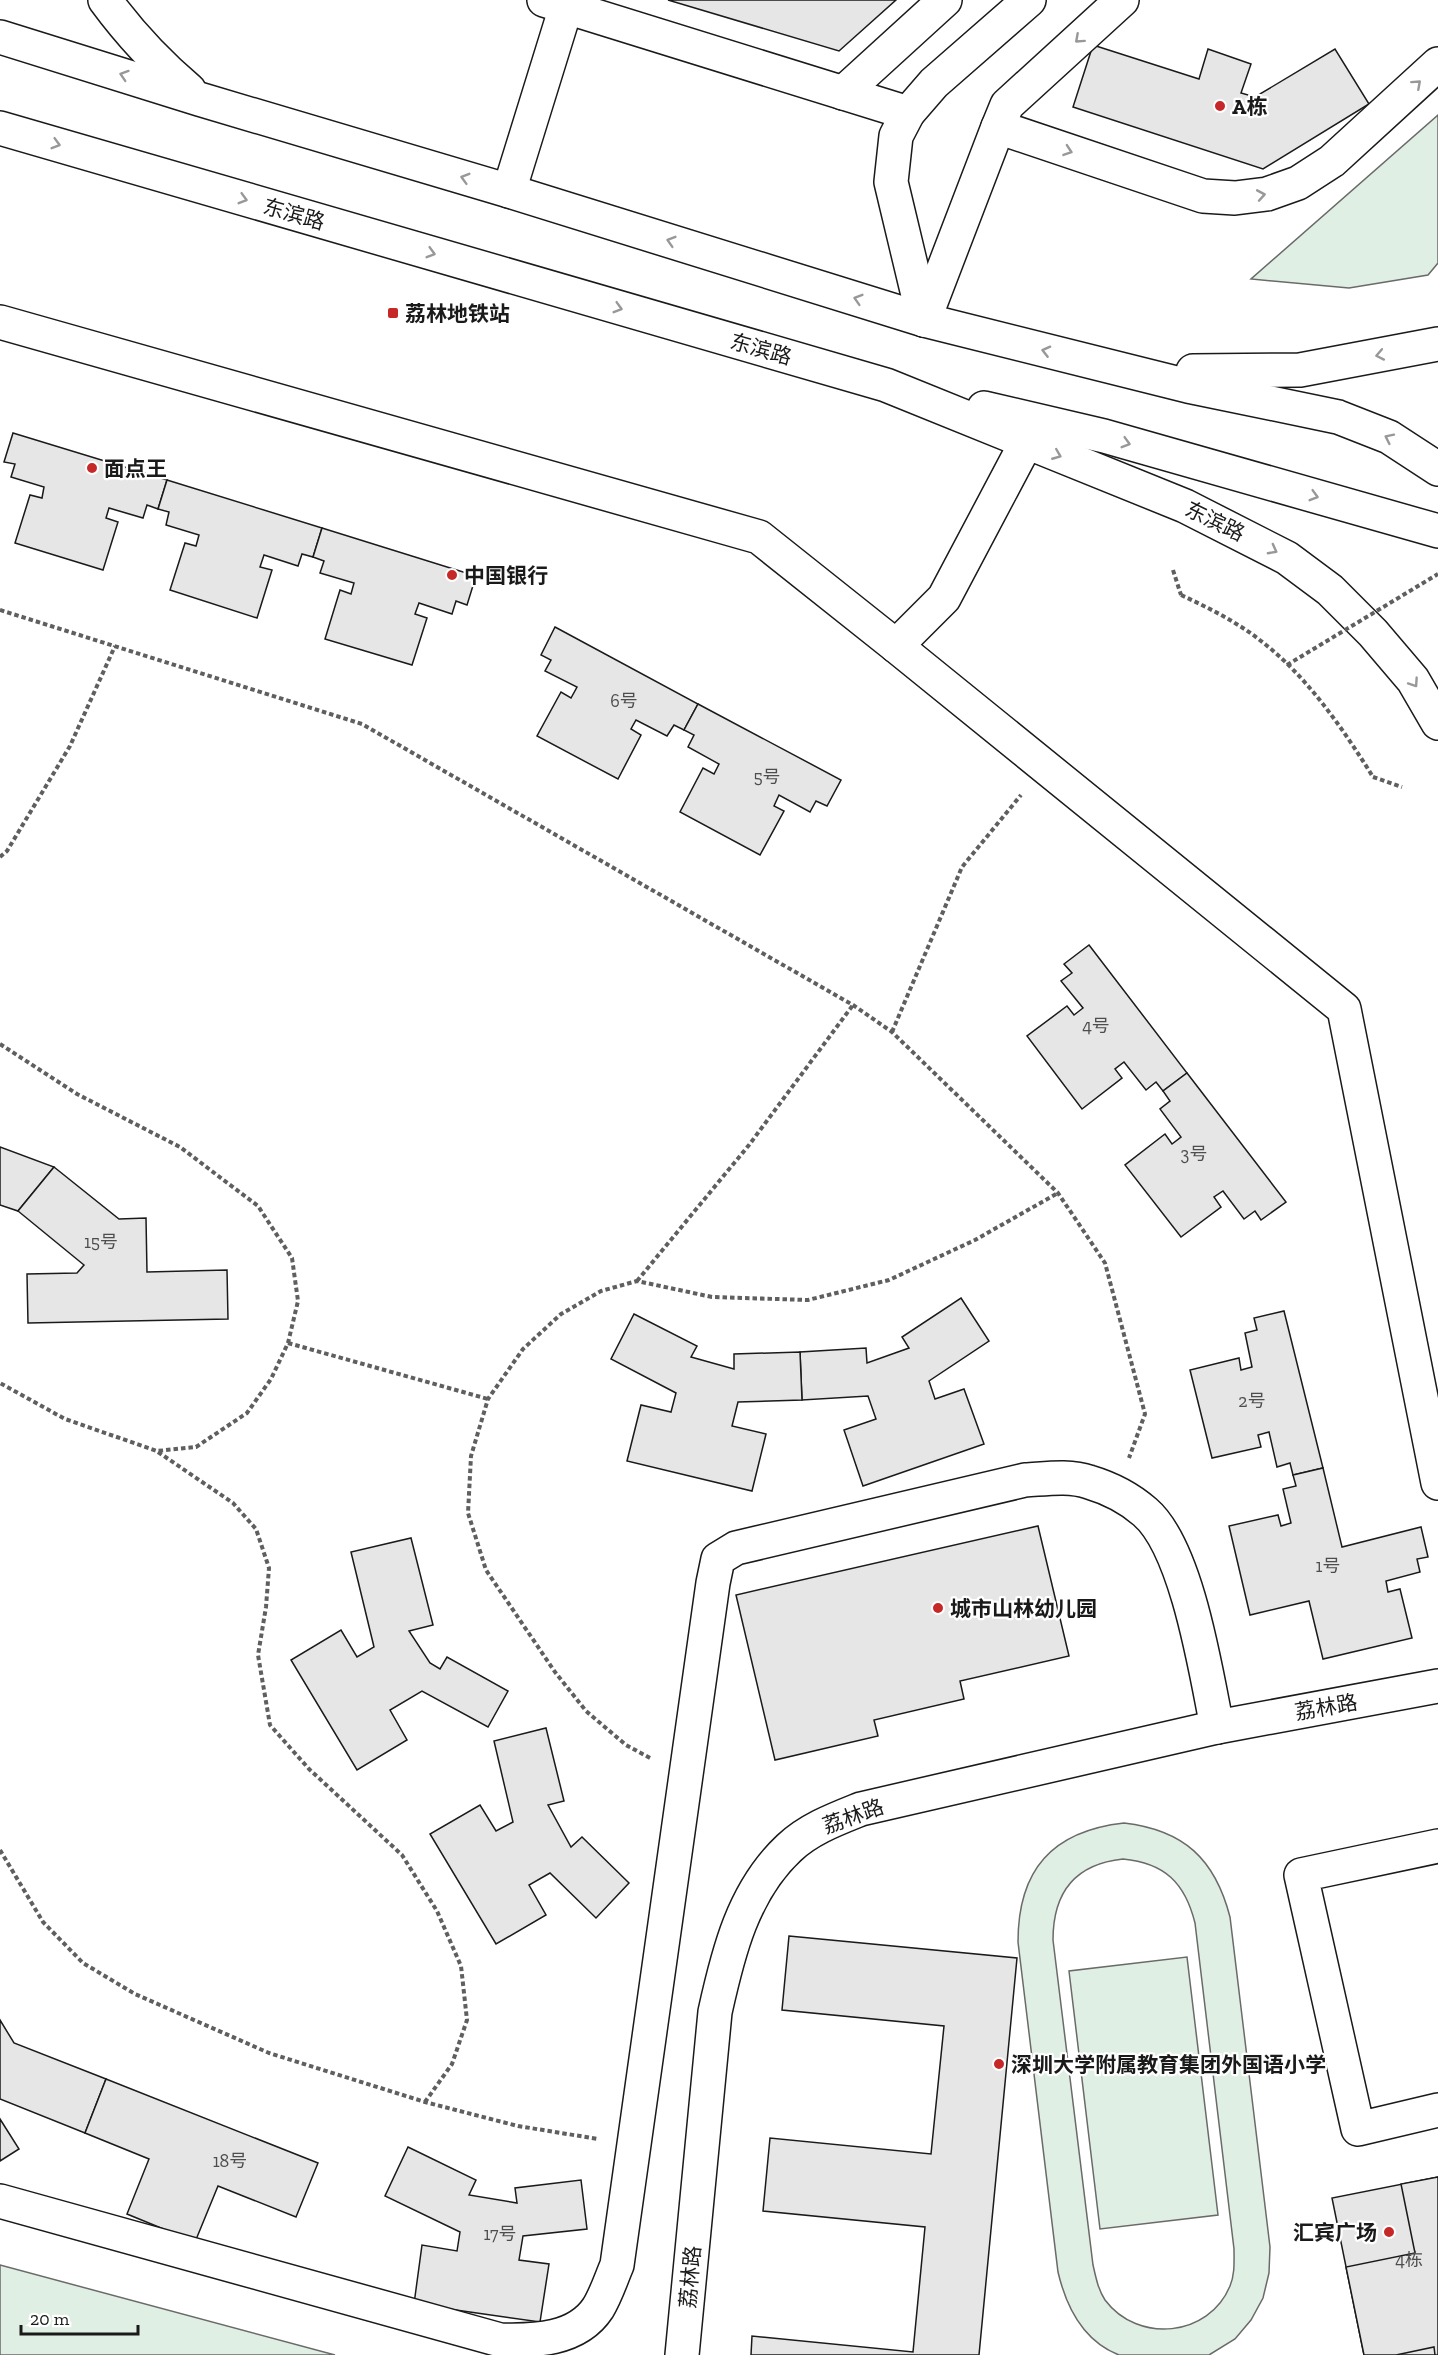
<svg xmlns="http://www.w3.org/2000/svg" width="1438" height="2355" font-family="'Zilla Slab','Noto Sans SC',serif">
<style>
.green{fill:#e0efe3;stroke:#6a6a6a;stroke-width:1.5;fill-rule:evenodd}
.building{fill:#e6e6e6;stroke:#1a1a1a;stroke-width:1.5}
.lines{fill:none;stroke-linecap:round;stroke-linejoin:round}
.minor-casing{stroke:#1a1a1a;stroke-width:36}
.major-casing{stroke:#1a1a1a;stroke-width:36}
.path{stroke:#5f5f5f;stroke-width:4;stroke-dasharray:4.5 3;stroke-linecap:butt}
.minor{stroke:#fff;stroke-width:33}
.major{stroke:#fff;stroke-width:33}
.path-bridge{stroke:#5f5f5f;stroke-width:4;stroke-dasharray:4.5 3;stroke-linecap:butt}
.oneway{stroke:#989898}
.poi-dot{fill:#c62828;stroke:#fff;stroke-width:2}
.labels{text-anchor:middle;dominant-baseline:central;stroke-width:4.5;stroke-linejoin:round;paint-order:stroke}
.number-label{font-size:18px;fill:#4d4d4d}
.poi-label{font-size:21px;font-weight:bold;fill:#1a1a1a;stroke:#fff;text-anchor:start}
.street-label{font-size:21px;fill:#1a1a1a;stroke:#fff}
</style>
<rect width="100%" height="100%" fill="#fff"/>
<g class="green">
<polygon points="1438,115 1438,263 1428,275 1349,288 1251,279"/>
<path d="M1124 1823C1184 1830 1215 1859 1230 1917L1270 2247 1269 2273 1263 2298 1251 2320 1235 2339 1209 2355H1119C1083 2341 1066 2306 1058 2272L1018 1942C1018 1870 1052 1831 1124 1823ZM1123 1859C1165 1863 1185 1883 1195 1923L1234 2249C1234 2262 1235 2274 1230 2286 1209 2337 1138 2344 1105 2300 1098 2289 1096 2278 1093 2265L1053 1940C1053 1892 1075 1864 1123 1859Z"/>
<polygon points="1187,1957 1218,2215 1100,2229 1069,1971"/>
<polygon points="0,2265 335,2355 0,2355"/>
</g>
<g class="building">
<polygon points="668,0 896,0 839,51"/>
<polygon points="1093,45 1199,79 1208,49 1251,64 1241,93 1255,97 1335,49 1369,104 1263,169 1073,107"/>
<polygon points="13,433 167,480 158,509 147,505 143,518 109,508 106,518 118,522 103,570 15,543 30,495 42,498 44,487 11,477 15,464 4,462"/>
<polygon points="167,480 322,528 313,557 302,554 298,566 264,555 260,567 272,570 257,618 170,590 185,543 196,546 199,535 166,525 169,512 158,509"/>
<polygon points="322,528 476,576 467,605 456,601 452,614 419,603 415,614 427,618 412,665 325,639 340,590 351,594 354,583 320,573 324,561 313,557"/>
<polygon points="555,627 698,704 684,730 674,725 667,736 636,720 631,729 641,735 618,779 537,736 561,692 571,698 577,687 545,671 551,660 541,655"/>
<polygon points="698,704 841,780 827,806 816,801 810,812 779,795 774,806 784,811 760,855 680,812 703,768 714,774 719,764 688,747 694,735 684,730"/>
<polygon points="1089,945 1187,1073 1163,1091 1156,1082 1146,1090 1124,1062 1115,1069 1122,1078 1082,1109 1027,1036 1067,1006 1074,1015 1083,1008 1061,981 1072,973 1064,964"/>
<polygon points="1187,1073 1286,1202 1261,1220 1255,1211 1244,1219 1223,1191 1214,1197 1221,1207 1181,1237 1125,1165 1165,1134 1172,1144 1181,1137 1160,1109 1170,1101 1163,1091"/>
<polygon points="0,1147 54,1167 18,1211 0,1205"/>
<polygon points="54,1167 119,1219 146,1218 147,1272 227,1270 228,1319 28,1323 27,1274 77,1273 84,1265 18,1211"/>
<polygon points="961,1298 989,1341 929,1381 935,1399 964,1389 984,1444 863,1486 844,1430 876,1419 868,1396 802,1400 800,1352 866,1348 867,1363 909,1348 902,1337"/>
<polygon points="1284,1311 1323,1468 1293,1475 1290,1463 1277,1467 1269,1432 1258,1435 1261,1447 1212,1458 1190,1370 1239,1358 1241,1370 1252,1367 1245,1333 1257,1330 1254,1318"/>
<polygon points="634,1314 697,1346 691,1357 734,1369 734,1354 800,1352 802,1400 738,1402 732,1426 766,1434 752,1491 627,1461 641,1405 671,1412 676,1393 611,1359"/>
<polygon points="1323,1468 1342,1547 1421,1527 1428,1557 1417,1559 1420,1572 1386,1581 1388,1592 1400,1589 1412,1638 1323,1659 1309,1601 1250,1615 1229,1526 1278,1515 1281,1526 1291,1523 1283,1489 1296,1486 1293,1475"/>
<polygon points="1038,1526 1069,1656 960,1681 964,1699 874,1720 878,1736 775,1760 736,1595"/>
<polygon points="411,1538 433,1625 409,1631 430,1663 440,1669 447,1657 508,1691 488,1727 422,1691 390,1710 407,1740 357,1770 291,1660 341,1630 357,1657 374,1647 351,1552"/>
<polygon points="546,1728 564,1801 548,1805 571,1847 582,1837 629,1883 596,1918 550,1873 529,1885 546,1915 496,1944 430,1834 480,1805 496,1831 513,1822 494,1741"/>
<polygon points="789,1936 1017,1958 979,2355 751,2355 752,2336 913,2352 925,2227 763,2211 770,2138 931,2154 944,2026 782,2010"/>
<polygon points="0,2020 14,2043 106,2079 85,2133 0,2099"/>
<polygon points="106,2079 318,2163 296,2217 218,2186 195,2242 127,2214 149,2159 85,2133"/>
<polygon points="0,2119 19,2149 0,2161"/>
<polygon points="408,2147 476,2180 469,2195 517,2203 515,2188 581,2180 587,2229 523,2236 519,2260 549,2264 540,2322 414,2304 422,2245 457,2251 460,2232 385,2196"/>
<polygon points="1438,2177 1438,2355 1364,2355 1332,2198"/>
<polygon points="1438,2177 1438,2355 1435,2355 1434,2347 1396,2355 1364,2355 1346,2267 1415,2253 1401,2184"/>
</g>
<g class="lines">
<defs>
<g id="minor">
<polyline points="544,0 908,113"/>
<polyline points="1122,0 1007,105 998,127 1203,196 1235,198 1267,194 1298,183 1332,161 1438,64"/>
<polyline points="843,93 945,0"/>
<polyline points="509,191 566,7"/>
<polyline points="924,320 891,182 896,136 908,113 934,83 1029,0"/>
<polyline points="924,320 998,127"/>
<polyline points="0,322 759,537 896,646 1344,1009 1438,1483"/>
<polyline points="896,646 944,598 1026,443"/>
<polyline points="1438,1846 1301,1875 1358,2129 1438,2110"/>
<path d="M0 2201 500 2340C535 2341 577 2340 598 2308 606 2295 611 2279 617 2265L713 1583 718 1559 736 1548 1025 1480C1045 1479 1069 1475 1089 1482 1109 1488 1129 1498 1145 1512 1187 1548 1206 1672 1217 1727"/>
<path d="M682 2355 715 2012C728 1953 743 1891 789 1848 809 1829 836 1819 861 1809L1217 1727 1438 1686"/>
</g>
<g id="major">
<path d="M105 0C130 34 157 63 189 90"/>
<polyline points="0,37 199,99 509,191 924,320 1188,386 1338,417 1389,437 1438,469"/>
<polyline points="0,128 886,385 1185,506 1287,558 1330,590 1373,633 1413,680 1438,723"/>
<polyline points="1193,371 1300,370 1438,344"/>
<polyline points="984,408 1104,436 1438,531"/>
</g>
</defs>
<use href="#minor" class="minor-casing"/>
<use href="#major" class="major-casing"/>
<g class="path">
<polyline points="1173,570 1181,595"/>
<polyline points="0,610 362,724 853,1005 892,1032 1058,1193 1105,1263 1145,1414 1129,1458"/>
<polyline points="1373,777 1402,787"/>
<polyline points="0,857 7,851 70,746 115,646"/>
<polyline points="892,1032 962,867 1021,795"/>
<polyline points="0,1044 77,1094 180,1147 258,1206 292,1258 298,1301 288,1343 271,1379 247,1413 196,1447 157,1451 65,1419 0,1383"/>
<polyline points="637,1281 749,1145 853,1005"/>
<polyline points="288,1343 488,1399"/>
<polyline points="158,1452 233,1503 256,1529 269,1568 266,1607 258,1655 270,1725 309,1769 402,1855 437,1911 461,1966 467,2020 452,2064 425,2102"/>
<polyline points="650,1758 626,1745 586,1711 555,1672 486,1570 468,1513 471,1456 488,1399 523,1349 561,1314 601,1291 637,1281 712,1297 808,1300 889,1280 975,1240 1058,1193"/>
<polyline points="0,1850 43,1922 83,1963 135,1994 269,2053 425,2102 518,2126 598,2139"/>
</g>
<use href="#minor" class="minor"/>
<use href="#major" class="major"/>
<g class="path-bridge">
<path d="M1181 595C1209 608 1237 622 1261 641 1306 675 1344 730 1373 777"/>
<polyline points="1287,665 1438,574"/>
</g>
</g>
<defs><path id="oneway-chevron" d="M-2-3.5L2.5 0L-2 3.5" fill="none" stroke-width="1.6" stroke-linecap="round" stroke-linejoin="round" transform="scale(1.5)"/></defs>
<g class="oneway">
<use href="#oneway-chevron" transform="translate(1079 39) rotate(138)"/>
<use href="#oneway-chevron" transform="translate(124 75) rotate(-162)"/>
<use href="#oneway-chevron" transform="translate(1417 84) rotate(-42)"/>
<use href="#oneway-chevron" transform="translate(56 144) rotate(16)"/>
<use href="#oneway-chevron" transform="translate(1068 151) rotate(19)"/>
<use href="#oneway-chevron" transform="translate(465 178) rotate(-164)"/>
<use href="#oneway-chevron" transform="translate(1261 195) rotate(-10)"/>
<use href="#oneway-chevron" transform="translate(243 199) rotate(16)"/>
<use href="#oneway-chevron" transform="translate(671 241) rotate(-163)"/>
<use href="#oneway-chevron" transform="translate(431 253) rotate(16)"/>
<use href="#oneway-chevron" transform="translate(858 299) rotate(-163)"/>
<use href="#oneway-chevron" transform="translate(618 308) rotate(16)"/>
<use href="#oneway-chevron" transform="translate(1046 351) rotate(-166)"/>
<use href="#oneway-chevron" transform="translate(1380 355) rotate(169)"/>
<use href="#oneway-chevron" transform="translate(1389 438) rotate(-154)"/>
<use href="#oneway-chevron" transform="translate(1126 443) rotate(16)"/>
<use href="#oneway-chevron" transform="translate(1057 455) rotate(22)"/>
<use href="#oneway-chevron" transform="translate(1314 496) rotate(16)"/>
<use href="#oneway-chevron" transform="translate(1273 550) rotate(28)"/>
<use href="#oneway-chevron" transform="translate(1414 683) rotate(56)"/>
</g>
<g class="poi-dot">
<circle cx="1220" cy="106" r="6"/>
<rect x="387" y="307" width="12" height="12" rx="3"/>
<circle cx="92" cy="468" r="6"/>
<circle cx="452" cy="575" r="6"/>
<circle cx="938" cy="1608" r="6"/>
<circle cx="999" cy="2064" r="6"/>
<circle cx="1389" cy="2232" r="6"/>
</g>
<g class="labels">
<g class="number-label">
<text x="624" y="701">6号</text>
<text x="767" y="777">5号</text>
<text x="1096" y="1026">4号</text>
<text x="1194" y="1154">3号</text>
<text x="101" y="1242">15号</text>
<text x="1252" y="1401">2号</text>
<text x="1328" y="1566">1号</text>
<text x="230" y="2161">18号</text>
<text x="500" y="2234">17号</text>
<text x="1409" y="2260">4栋</text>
</g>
<g class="poi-label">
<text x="1232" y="106">A栋</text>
<text x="405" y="313">荔林地铁站</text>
<text x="104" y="468">面点王</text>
<text x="464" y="575">中国银行</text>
<text x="950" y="1608">城市山林幼儿园</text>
<text x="1011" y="2064">深圳大学附属教育集团外国语小学</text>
<text x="1377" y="2232" text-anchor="end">汇宾广场</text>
</g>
<g class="street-label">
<text transform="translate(294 214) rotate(16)">东滨路</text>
<text transform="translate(761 349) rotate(16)">东滨路</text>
<text transform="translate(1215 521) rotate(26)">东滨路</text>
<text transform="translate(1326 1707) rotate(-10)">荔林路</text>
<text transform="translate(853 1816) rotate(-20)">荔林路</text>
<text transform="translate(690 2277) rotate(-85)">荔林路</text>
</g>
</g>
<path d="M21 2325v9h117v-9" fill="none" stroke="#1a1a1a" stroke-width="3"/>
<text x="30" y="2325" font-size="18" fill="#1a1a1a" stroke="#ffffff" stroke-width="4.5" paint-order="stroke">20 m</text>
</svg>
